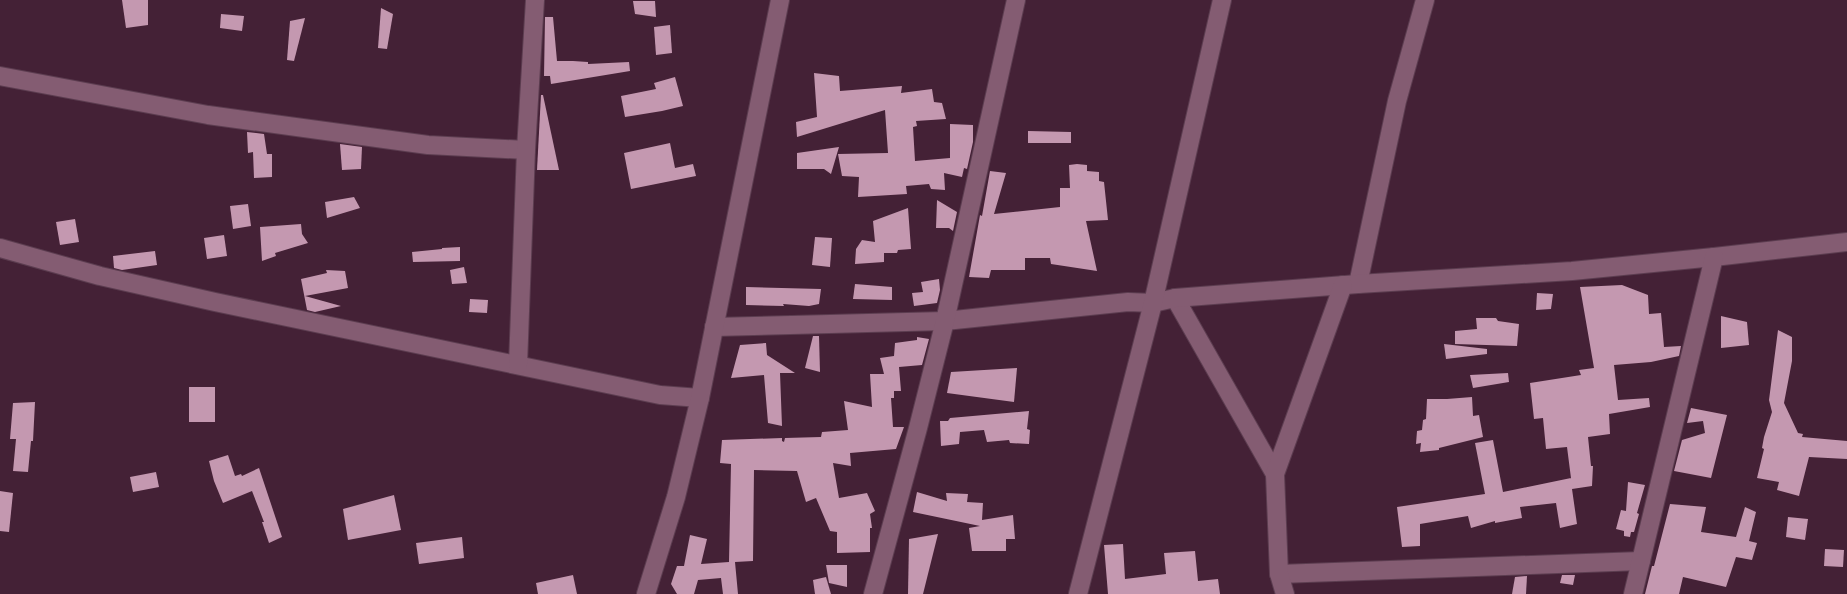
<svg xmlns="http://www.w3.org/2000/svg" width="1847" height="594" font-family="Rubik,sans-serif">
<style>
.building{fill:#c498b0}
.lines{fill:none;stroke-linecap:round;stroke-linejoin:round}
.minor-casing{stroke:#5c3d50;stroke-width:20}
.minor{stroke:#845c72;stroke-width:18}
</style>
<rect width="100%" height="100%" fill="#442136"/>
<g class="building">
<polygon points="122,0 148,0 148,25 126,28"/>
<polygon points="633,1 655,1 656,17 635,14"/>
<polygon points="381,8 393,14 387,49 378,48"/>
<polygon points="221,14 244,16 242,31 220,28"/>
<polygon points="545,17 553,17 557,61 573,61 588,62 588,64 629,62 630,71 551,84 550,76 544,76"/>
<polygon points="305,18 294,61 287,60 290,21"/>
<polygon points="670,25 672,53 656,55 654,27"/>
<polygon points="814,73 839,76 840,91 902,86 901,93 932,89 934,102 942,103 946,119 916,121 917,126 913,127 915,161 950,158 950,124 973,125 973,142 967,169 964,168 962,177 944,173 945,190 931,189 929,184 906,186 907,194 858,197 859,177 842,176 838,154 888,153 885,110 797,137 796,122 817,117"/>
<polygon points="675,77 683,106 662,111 625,117 621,96 656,89 654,83"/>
<polygon points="541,95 543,95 559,170 537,170"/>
<polygon points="1028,131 1071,132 1071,143 1028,143"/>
<polygon points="247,132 264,134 267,154 272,154 272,177 254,178 253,152 248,153"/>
<polygon points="670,143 675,168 693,164 696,176 631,189 624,153"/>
<polygon points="340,144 362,147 361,169 342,170"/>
<polygon points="839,147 831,174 824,169 797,169 797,153"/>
<polygon points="1077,164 1087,165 1087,171 1099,172 1099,181 1104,182 1108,220 1086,221 1097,271 1051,264 1050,258 1025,258 1025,270 991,270 989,278 969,277 980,215 982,216 990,171 1006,173 994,214 1060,207 1060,188 1070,188 1069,165"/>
<polygon points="354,197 360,208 327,218 325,202"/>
<polygon points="937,200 957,212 953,231 949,228 936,228"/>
<polygon points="248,204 251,226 233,229 230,206"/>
<polygon points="908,208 911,249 898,250 897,253 884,253 884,262 855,264 856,249 862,240 875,242 873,221"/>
<polygon points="75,219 79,242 60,245 56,222"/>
<polygon points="301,224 302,234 308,243 275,253 276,256 262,261 260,227"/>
<polygon points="224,235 227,256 207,259 204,238"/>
<polygon points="815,237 832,238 830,267 812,265"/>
<polygon points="460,247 460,261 413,262 412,252 442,249 442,248"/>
<polygon points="155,251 157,265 122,270 114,268 113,256"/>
<polygon points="464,267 467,283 452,284 450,270"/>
<polygon points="326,270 345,271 348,288 305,296 341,306 315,312 307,310 301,279 327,273"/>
<polygon points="939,279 940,290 937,303 914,306 912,293 923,292 921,282"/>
<polygon points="855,284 892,287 892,300 853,299"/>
<polygon points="1622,285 1648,295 1649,314 1661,313 1664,347 1681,346 1679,356 1651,362 1614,365 1618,400 1649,398 1650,407 1609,414 1610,434 1588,437 1591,466 1593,466 1592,486 1572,489 1577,524 1560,528 1556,503 1520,507 1522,518 1495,523 1495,521 1471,528 1468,516 1420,524 1420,546 1402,547 1397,507 1485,494 1475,443 1493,440 1503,492 1571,478 1572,486 1567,447 1546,449 1543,418 1534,419 1530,383 1581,375 1579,370 1594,368 1580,287"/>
<polygon points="746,287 821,289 819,304 809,306 783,304 784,306 746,305"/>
<polygon points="1537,293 1553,294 1551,309 1536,310"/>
<polygon points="470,299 488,300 487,313 469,312"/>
<polygon points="1721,316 1747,322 1749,345 1721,348"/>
<polygon points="1476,318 1496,318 1498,321 1519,324 1517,346 1455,344 1455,331 1477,329"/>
<polygon points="1778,330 1792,337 1792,361 1784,403 1798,433 1803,434 1802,437 1847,441 1847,459 1809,457 1799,496 1777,490 1779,482 1757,478 1764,449 1762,448 1764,437 1772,412 1769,400"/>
<polygon points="813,336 819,336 820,372 805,368"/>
<polygon points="917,337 929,339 922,365 899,367 901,391 894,391 894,398 891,398 893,427 904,427 896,449 850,453 851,466 833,463 839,498 867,493 875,511 870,514 872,528 870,528 870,552 837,553 837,532 830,531 816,498 806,502 797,471 754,470 753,561 735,562 738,594 723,594 721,578 698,580 694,594 677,594 671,584 677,566 684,566 690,535 707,539 701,564 729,562 731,464 720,463 722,440 782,438 782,441 784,442 785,438 821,437 822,432 848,430 844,401 872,407 870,374 884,374 880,358 894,356 895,343 917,340"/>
<polygon points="766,343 767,355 795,373 780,373 782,426 768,423 764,375 731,378 740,345"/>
<polygon points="1444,344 1487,349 1487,354 1446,359"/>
<polygon points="1017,368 1014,402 947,393 951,372"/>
<polygon points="1508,373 1509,382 1473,388 1470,375"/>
<rect x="189" y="387" width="26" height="35"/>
<polygon points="1472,397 1473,416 1479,415 1483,437 1439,448 1439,450 1420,452 1421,443 1416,444 1417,431 1422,430 1423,420 1426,419 1427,399 1447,399"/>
<polygon points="35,402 33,441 31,441 28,472 13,471 16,439 10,439 13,403"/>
<polygon points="1691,408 1727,415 1711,478 1674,471 1682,440 1705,433 1703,421 1687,423"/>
<polygon points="1029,411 1027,429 1030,430 1029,444 1010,443 1009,440 987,442 984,430 960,432 959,444 941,446 940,421 948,421 950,418"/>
<polygon points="228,455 235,476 241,474 242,476 259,468 282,537 269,543 262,522 264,522 252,491 223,503 214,481 209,461"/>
<polygon points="156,472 159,487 133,492 130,477"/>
<polygon points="1628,482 1645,485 1637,513 1639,514 1634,532 1631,532 1630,537 1624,536 1624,531 1616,529 1621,510 1626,511"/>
<polygon points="0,491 13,493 9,532 0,531"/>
<polygon points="917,492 947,501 946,493 968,494 967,502 983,503 982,520 1013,515 1015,539 1006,539 1006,551 972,551 969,528 980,526 913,512"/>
<polygon points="394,495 401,530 348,540 343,509"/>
<polygon points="1670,504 1706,507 1701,532 1736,537 1745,507 1756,512 1749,541 1757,543 1752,560 1736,557 1726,587 1683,577 1679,594 1645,594 1652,566 1654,566"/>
<polygon points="1788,517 1808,519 1805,540 1786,537"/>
<polygon points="938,534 923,594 908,594 909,539"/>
<polygon points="462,537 464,558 419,564 416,543"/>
<polygon points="1123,544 1125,579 1166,574 1164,553 1195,551 1198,581 1218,579 1220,594 1108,594 1104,545"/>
<polygon points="1825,549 1844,550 1843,567 1824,566"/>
<polygon points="826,565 847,565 847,587 829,583"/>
<polygon points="573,575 577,594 538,594 536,583"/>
<polygon points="1562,575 1575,575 1573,585 1560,583"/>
<polygon points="1527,576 1526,594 1512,594 1515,577"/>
<polygon points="826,577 831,594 815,594 813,580"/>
</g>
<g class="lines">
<defs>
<g id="minor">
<polyline points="0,76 208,115 428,145 526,150"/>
<polyline points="0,248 100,276 215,302 660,395 700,398"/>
<polyline points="1358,284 1397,101 1425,0"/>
<polyline points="1175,298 1275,474"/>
<polyline points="714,327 945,321 1128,302 1153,303 1175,298 1358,284 1572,271 1714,257 1847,242"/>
<polyline points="518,365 526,150 535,0"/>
<polyline points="1279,574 1641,561"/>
<polyline points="646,594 676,497 700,398 780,0"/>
<polyline points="873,594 918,428 945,321 1016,0"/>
<polyline points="1078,594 1153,303 1222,0"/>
<polyline points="1285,594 1279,574 1275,474 1343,285"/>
<polyline points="1633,594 1714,257"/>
</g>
</defs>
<use href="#minor" class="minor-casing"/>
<use href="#minor" class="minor"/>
</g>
</svg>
